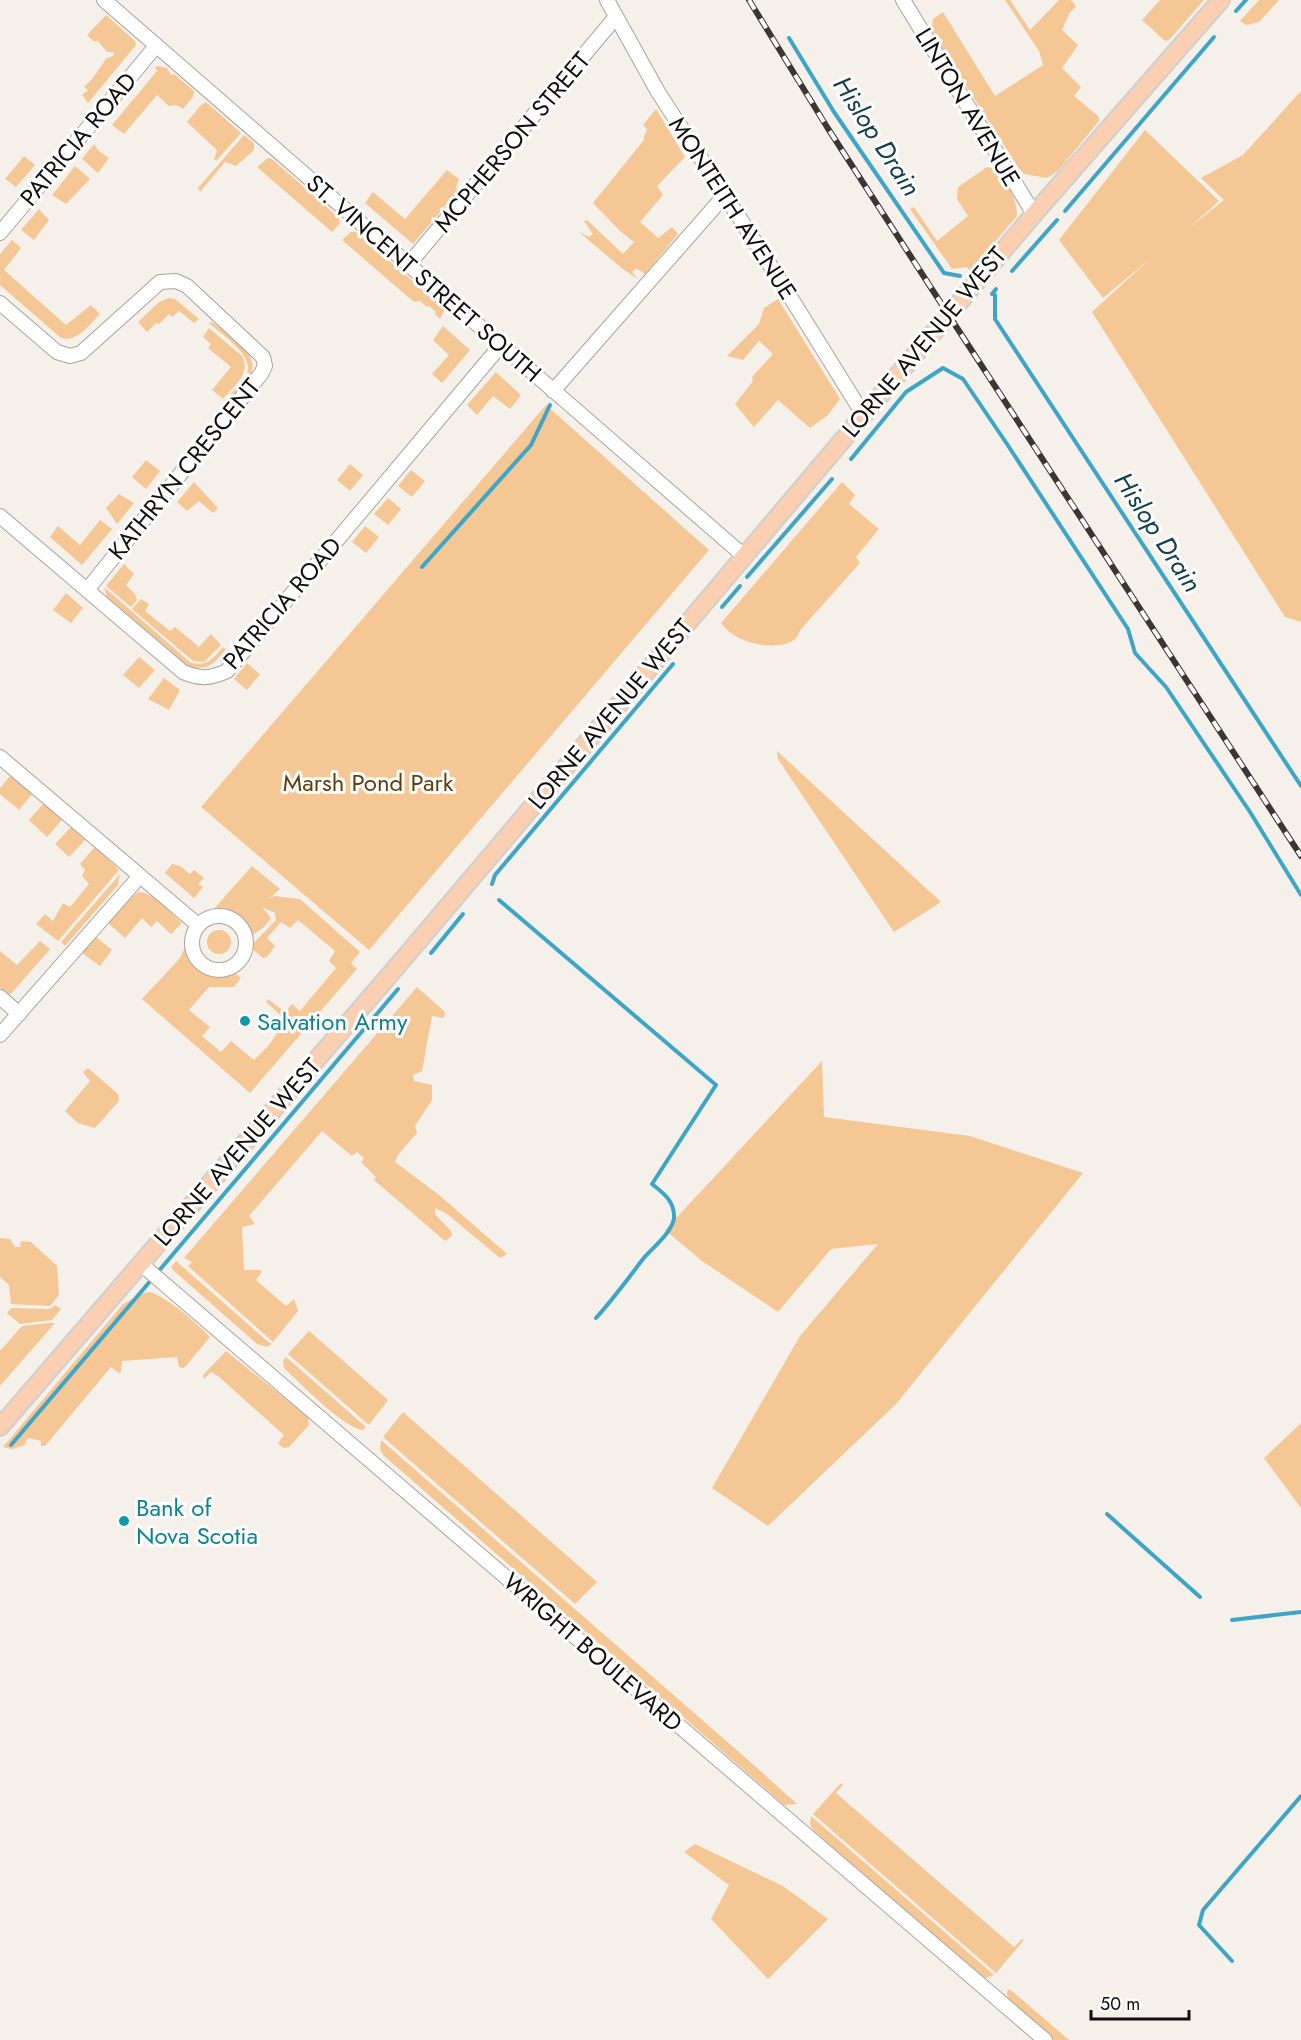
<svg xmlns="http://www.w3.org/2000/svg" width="1301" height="2040" font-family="Jost,sans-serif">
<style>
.green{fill:#f5c794}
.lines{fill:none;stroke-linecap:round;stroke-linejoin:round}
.stream{stroke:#3da6c8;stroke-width:4}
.minor-casing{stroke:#a8a39d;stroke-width:16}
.major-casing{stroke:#cfcfcf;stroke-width:20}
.minor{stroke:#fff;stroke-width:14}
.major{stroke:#fbd0b2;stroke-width:16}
.rail-casing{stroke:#393634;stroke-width:6}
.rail{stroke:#fff;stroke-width:4;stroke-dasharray:11;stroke-linecap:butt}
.culture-dot{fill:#0f9aa8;stroke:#fff;stroke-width:2}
.labels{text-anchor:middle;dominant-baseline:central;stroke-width:6;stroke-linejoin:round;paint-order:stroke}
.street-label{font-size:24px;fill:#110f0d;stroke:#fff}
.park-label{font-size:24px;fill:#623d07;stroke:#fff}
.culture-label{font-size:24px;fill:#0d838f;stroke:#fff;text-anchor:start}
.water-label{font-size:26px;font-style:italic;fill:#12404e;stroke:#fff}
</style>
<rect width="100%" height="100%" fill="#f6f0eb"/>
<g class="green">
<polygon points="1005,0 1010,0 1030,30 1059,0 1071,0 1076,6 1069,14 1062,30 1078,45 1062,68 1081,87 1074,96 1099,117 1099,121 1058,171 1047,178 1024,174 1018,167 933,34 932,26 933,19 943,12 995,96 1043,65 1039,51"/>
<polygon points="1160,0 1204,0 1170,39 1165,41 1142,20"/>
<polygon points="1259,0 1279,0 1259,22 1246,25 1240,21"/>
<polygon points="106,15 135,41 136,45 88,103 82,95 88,90 84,87 92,79 106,59 114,55 113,52 107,52 98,41 93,41 87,35"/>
<polygon points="158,66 167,68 171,75 174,74 194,91 193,97 183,109 176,105 169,106 157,95 124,134 112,125 157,71 155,67"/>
<polygon points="1301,91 1301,622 1285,617 1092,312 1151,258 1103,298 1059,240 1145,130 1219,201 1189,228 1224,200 1201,178 1243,155"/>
<polygon points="206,102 241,133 216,161 214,159 217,150 187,122 201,105"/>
<polygon points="656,109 685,157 657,186 663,195 640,222 658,238 672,227 678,234 645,274 636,268 632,272 638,279 624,270 579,232 589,237 593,234 584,221 587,220 623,254 634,242 620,231 593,203 644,140 644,136 647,129 643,125"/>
<polygon points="244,135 254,143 254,150 236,166 225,162 200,192 198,188"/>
<polygon points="94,144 99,151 109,158 98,173 82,159"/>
<polygon points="24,156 35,165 16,187 5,179"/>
<polygon points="268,158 272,159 339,218 340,223 332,232 257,167"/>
<polygon points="75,166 90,179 66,204 52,195"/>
<path d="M987 167 996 169C1007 184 1017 197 1017 216L970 271 967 267 952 269 910 209 914 207 937 241 968 216 957 199 958 187Z"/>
<polygon points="447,170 459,179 456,187 458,191 413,244 365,203 373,192 405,219"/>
<polygon points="39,209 49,220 34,240 21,230"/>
<polygon points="351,232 356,232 445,309 440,319 435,314 436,312 429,306 427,307 420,301 414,302 342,240"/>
<path d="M12 240 21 248 4 270 66 325 91 305 100 314C90 324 77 343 61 338L0 285V254Z"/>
<polygon points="168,298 175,299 199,319 194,323 179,311 172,317 169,314 159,324 156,323 147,332 138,322 159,302"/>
<polygon points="778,299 840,399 828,415 810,428 778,400 754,427 735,404 753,381 752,377 773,354 759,341 743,360 727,356 759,324 764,308"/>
<path d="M212 322C227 333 260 352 251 374 247 385 236 395 228 404L224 401C231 393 241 385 246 376 257 357 222 335 209 323Z"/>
<polygon points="443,326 470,350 442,383 432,374 449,355 433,340"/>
<path d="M209 328 242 356C252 373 233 387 223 399L212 390 231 367 208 348 211 344 203 337Z"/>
<polygon points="496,372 521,395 510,409 493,396 477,415 467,405"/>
<polygon points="546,405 709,550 369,950 201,807"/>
<polygon points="146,460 160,471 146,489 132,477"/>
<polygon points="350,464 363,475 350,491 337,480"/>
<polygon points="411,470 425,481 412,497 398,486"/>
<polygon points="194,482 218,508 213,513 199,501 187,511 177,502"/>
<path d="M842 482 855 495 849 504 879 529 856 557 860 563 801 629C799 632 798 636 796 638 786 649 757 646 744 640 735 637 727 631 721 623Z"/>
<polygon points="119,494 134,503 117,524 106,508"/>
<polygon points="388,498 401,509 388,525 374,514"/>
<polygon points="100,520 112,529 82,565 50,537 58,526 80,545"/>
<polygon points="365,526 379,537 366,553 352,542"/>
<polygon points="124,564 134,574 126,585 135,594 137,600 131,607 106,586"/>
<path d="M104 587 191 663C209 666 212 659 223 647L226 649C215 663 206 673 187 665L107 597Z"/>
<polygon points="66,593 83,608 71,623 53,610"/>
<polygon points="141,599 149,604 145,611 170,631 175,627 199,647 211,634 221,645 204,662 193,661 132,609"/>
<polygon points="139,657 155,670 139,688 123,675"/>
<polygon points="247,663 260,674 247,690 234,679"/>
<polygon points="164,678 180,690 169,710 148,699"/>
<polygon points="777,751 941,902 894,932 778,759"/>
<polygon points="11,775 33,793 19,810 0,794 0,788"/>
<polygon points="44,803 62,820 47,837 29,820"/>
<polygon points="71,827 85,840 69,857 55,844"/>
<polygon points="95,847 119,870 58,941 36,924 45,914 53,921 63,903 70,907 89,884 82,876 85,870 80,864"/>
<polygon points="172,864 180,866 190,874 194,870 204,878 198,884 203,887 194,898 165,873"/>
<path d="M252 866 280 889 268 900 274 896 300 899 360 952 351 963 357 969 250 1093 142 999 180 958 188 941C190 964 208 978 231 970L241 978 234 987H209L189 1010 210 1027 202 1036 221 1052 231 1041 254 1060 269 1045 286 1020 266 1002 268 999 285 1012 292 1004 300 1011 336 968 329 961 335 951 298 920 290 928 281 922 267 938 275 946 267 957 263 958 250 947 276 920 275 913 262 907 271 918 264 927 251 936 235 917 212 911Z"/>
<polygon points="120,874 118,885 65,946 61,942"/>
<path d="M139 892C155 893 170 913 182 923L171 934 157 921 151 927 142 918 125 938 108 923 130 898Z"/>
<circle cx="219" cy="942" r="12"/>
<polygon points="96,937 112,950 100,966 82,953"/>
<polygon points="40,941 50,949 10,995 0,988 0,951 17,965"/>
<polygon points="417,987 444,1011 445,1015 443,1018 432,1016 422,1071 413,1075 414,1081 432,1085 432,1100 415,1126 417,1133 398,1155 395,1162 439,1195 507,1254 500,1258 447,1214 435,1208 435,1214 451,1231 452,1236 445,1241 374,1180 376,1177 361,1162 364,1158 357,1152 352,1156 322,1131 249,1216 255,1224 242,1227 244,1270 260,1270 262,1272 256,1280 286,1306 294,1299 298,1311 273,1342 188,1266 192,1262 184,1258"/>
<polygon points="822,1061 824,1117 970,1136 1083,1173 896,1404 768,1526 712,1488 800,1336 878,1244 831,1249 778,1312 702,1261 665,1230"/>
<polygon points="88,1068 118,1094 119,1101 95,1128 78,1123 65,1111 90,1081 83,1072"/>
<polygon points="0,1238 10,1239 15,1247 20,1247 21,1241 31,1242 57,1266 59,1295 50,1306 11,1304 9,1285 0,1277"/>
<polygon points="176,1261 266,1340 272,1344 267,1347 257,1344 173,1270 171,1267"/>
<path d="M149 1292C165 1295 198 1324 210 1337L186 1366 183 1368 179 1367 177 1357 122 1361 121 1372 119 1373 111 1367 45 1446H41V1441L29 1438 25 1442V1445L12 1449 3 1447 123 1304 141 1294Z"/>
<polygon points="55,1305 61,1309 52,1320 20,1324 7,1313 11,1308 50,1309"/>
<polygon points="49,1323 55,1323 0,1386 0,1351 22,1326"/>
<polygon points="309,1331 388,1400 369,1425 288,1354"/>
<polygon points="226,1351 308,1417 309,1425 289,1447 283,1448 278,1443 284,1435 218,1376 211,1372 204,1379 203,1375"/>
<path d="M286 1357 366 1427 363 1430C345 1429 299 1382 284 1368L283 1361Z"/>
<polygon points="403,1412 597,1582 575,1604 383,1437"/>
<polygon points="1301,1423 1301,1508 1264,1458"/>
<polygon points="381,1440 747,1759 797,1804 784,1805 383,1455 380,1449"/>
<polygon points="841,1783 843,1785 836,1793 1014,1947 1022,1939 1024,1940 996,1973 813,1814"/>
<polygon points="811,1816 994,1975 985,1978 979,1976 813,1830 810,1824"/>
<polygon points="695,1844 783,1886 828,1919 768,1979 711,1919 729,1885 684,1852"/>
<polygon points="1008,1989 1012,1991 1069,2040 1054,2040 1009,2001 1007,1994"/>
</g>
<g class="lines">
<g class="stream">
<polyline points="1236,11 1246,0"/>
<polyline points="789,38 834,112 944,273 960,276"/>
<polyline points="1065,211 1214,37"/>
<polyline points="1012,271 1057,220"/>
<polyline points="992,294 996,289"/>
<polyline points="995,295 995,319 1301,786"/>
<polyline points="851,459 906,392 943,368 963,379 1007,444 1128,629 1135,653 1166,687 1250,812 1301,895"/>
<polyline points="422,567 531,445 550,405"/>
<polyline points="747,577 832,479"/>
<polyline points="722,607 740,586"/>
<polyline points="492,884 495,875 673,664"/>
<path d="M499 900 716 1085 652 1184C663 1193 675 1201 674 1218 672 1233 652 1248 643 1259 627 1280 614 1298 596 1318"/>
<polyline points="431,953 463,914"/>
<polyline points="157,1273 398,989"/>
<polyline points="11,1445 152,1279"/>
<polyline points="1107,1514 1200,1597"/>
<polyline points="1232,1620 1301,1612"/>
<polyline points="1232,1961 1199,1925 1203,1910 1301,1796"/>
</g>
<defs>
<g id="minor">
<polyline points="104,0 744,556"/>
<polyline points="607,0 658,92 781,282 863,414"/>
<polyline points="903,0 1034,214"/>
<polyline points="0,233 156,46"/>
<polyline points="408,265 615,18"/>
<polyline points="0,303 57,352 70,356 81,353 160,282 176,281 187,286 263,357 265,366 261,374 87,590"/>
<polyline points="553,391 725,195"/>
<path d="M0 516 183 672C200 679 210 679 227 671L501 345"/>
<polyline points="0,757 198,925"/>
<circle cx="219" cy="943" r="27"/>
<polyline points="0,997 19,1014"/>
<polyline points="0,1035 140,876"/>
<polyline points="141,1264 1045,2040"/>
</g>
<polyline id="major" points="0,1427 399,964 1034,214 1221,0"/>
</defs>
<use href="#minor" class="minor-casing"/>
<use href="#major" class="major-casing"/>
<use href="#minor" class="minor"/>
<use href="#major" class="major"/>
<defs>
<polyline id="rail" points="749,0 827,127 948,314 1301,856"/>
</defs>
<use href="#rail" class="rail-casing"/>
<use href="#rail" class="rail"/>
</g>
<g class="culture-dot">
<circle cx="245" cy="1021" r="6"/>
<circle cx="124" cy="1521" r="6"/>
</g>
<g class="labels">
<g class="street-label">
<text transform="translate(968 107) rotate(59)">LINTON AVENUE</text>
<text transform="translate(78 139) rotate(-50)">PATRICIA ROAD</text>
<text transform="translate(512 142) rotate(-50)">MCPHERSON STREET</text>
<text transform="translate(733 208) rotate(57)">MONTEITH AVENUE</text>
<text transform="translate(424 278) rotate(41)">ST. VINCENT STREET SOUTH</text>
<text transform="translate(924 342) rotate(-50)">LORNE AVENUE WEST</text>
<text transform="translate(184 469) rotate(-51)">KATHRYN CRESCENT</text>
<text transform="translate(282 603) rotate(-49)">PATRICIA ROAD</text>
<text transform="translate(610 714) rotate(-50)">LORNE AVENUE WEST</text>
<text transform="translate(237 1152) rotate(-49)">LORNE AVENUE WEST</text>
<text transform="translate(593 1652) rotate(41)">WRIGHT BOULEVARD</text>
</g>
<g class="park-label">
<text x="368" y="782">Marsh Pond Park</text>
</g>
<g class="culture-label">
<text x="257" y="1021">Salvation Army</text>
<text x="136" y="1507">Bank of<tspan x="136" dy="28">Nova Scotia</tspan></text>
</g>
<g class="water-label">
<text transform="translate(877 136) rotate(57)">Hislop Drain</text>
<text transform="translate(1158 532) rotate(57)">Hislop Drain</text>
</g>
</g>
<path d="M1091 2010v9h98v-9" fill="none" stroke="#110f0d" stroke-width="3"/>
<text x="1100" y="2010" font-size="18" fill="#110f0d" stroke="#ffffff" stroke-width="4.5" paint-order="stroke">50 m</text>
</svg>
